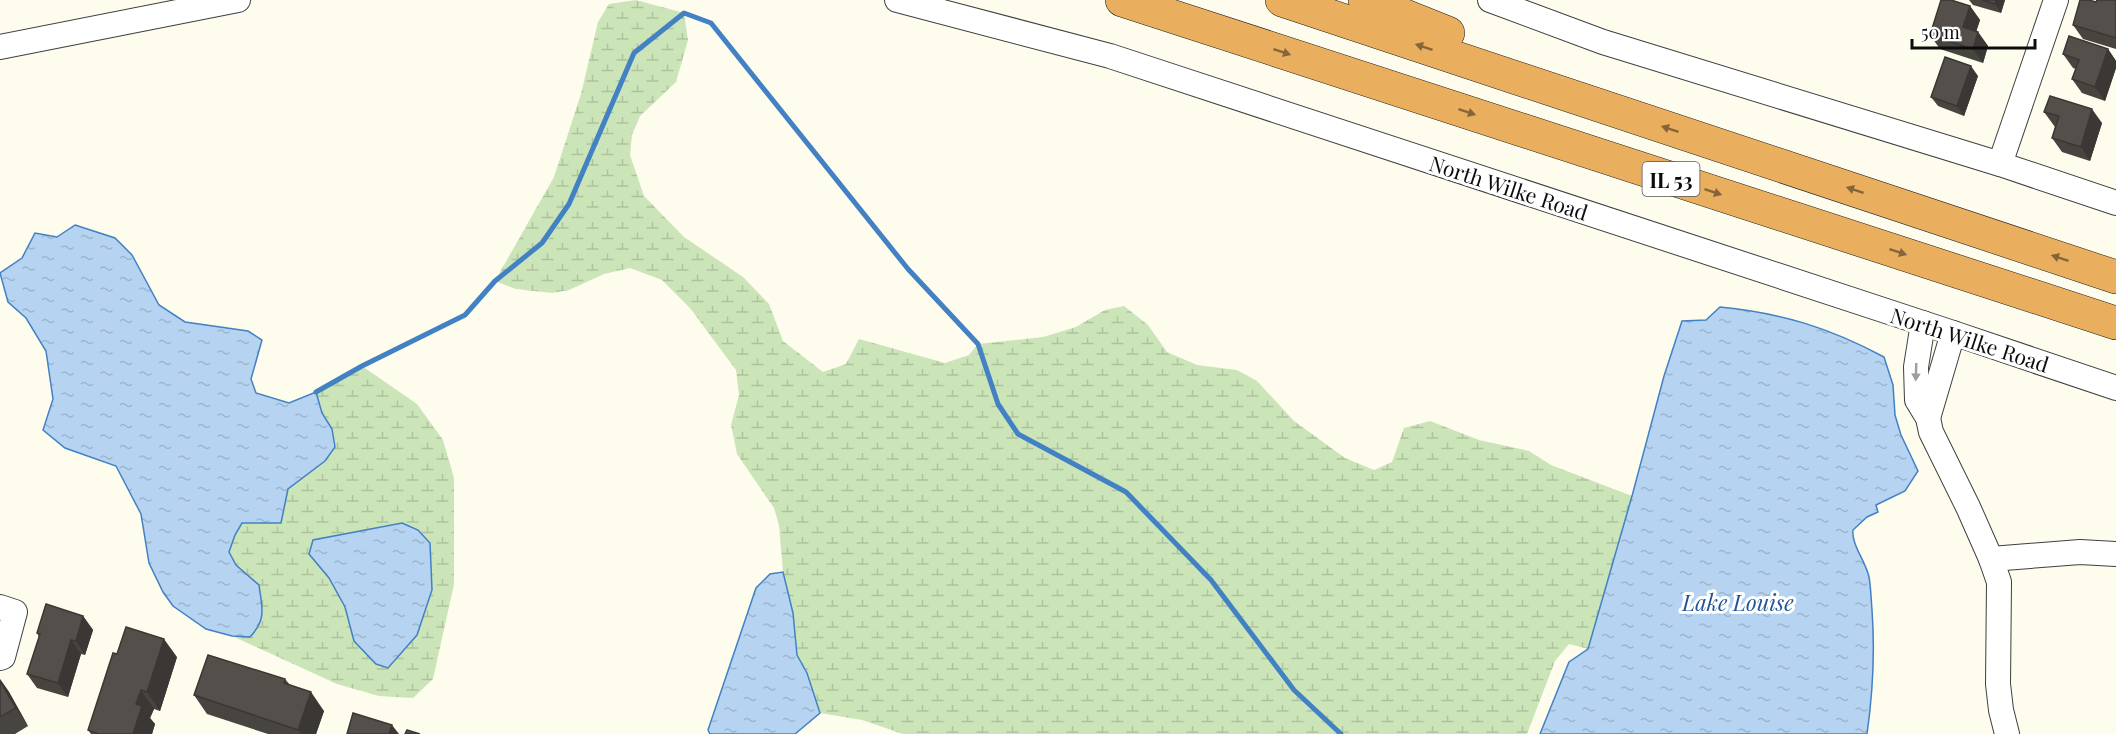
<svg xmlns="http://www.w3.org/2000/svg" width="2116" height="734" font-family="'Playfair Display',serif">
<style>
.wetland{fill:url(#wetland-marsh);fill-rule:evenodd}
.water{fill:url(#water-ripples);stroke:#4281c3;stroke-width:1.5}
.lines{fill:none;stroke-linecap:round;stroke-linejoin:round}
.stream{stroke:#4281c3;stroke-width:5}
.minor-casing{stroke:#3f3f3f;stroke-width:26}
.highway-casing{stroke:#1d1d1d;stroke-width:34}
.minor{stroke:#fff;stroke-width:24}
.highway{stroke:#eaae5f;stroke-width:33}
.wall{fill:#484440}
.shaded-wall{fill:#3b3734}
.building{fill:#544f4a;stroke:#3b3734;stroke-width:1.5}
.oneway{fill:#86653a}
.oneway2{fill:#9e9e9e}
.labels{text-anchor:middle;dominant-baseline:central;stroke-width:6;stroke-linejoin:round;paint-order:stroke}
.shield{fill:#fff;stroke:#555;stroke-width:1.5}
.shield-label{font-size:20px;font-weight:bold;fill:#0c0c0c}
.street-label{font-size:21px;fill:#0c0c0c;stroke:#fff}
.water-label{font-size:22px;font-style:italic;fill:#1f5495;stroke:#fff}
</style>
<defs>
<pattern id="wetland-marsh" width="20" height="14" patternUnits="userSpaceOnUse" patternTransform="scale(1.5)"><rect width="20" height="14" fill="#cbe5b9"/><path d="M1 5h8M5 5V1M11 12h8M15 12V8" fill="none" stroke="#adc39e"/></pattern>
<pattern id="water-ripples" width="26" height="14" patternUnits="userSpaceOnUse" patternTransform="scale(1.5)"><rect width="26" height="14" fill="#b6d4f1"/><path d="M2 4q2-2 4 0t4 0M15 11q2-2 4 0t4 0" fill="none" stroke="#9bb5cd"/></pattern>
</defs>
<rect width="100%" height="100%" fill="#fefced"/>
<g class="wetland">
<polygon points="636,0 684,13 688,40 676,82 640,116 632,135 630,155 644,196 684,237 743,277 769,304 783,341 823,372 846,364 859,339 945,363 969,355 978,344 1043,337 1076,327 1105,310 1124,306 1148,325 1167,352 1197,365 1237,370 1257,381 1294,421 1345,458 1374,470 1392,462 1404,428 1430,421 1479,440 1529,451 1551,465 1632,496 1588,649 1569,644 1555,661 1527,734 903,734 862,720 820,713 807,673 797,655 793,613 783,572 779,525 774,508 737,454 731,425 739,395 736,370 690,308 662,280 630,268 604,274 569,290 552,293 516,289 495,281 554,177 581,94 598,22 609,4"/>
<path d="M362 366 417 404 443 440 454 478V584L433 679 413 698 379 696 337 684 232 636 250 637 259 585 236 565 229 552 235 535 242 523H281L287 489 325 461 332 429 322 413 316 392ZM402 523 417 635 388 668 354 641 345 607 329 578 309 554 314 540Z"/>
</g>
<g class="water">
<path d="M75 225 115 238 132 255 159 305 185 322 248 331 262 340 251 379 256 393 289 403 316 392 322 413 332 429 335 447 325 461 288 489 281 523H242L235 535 229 552 236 565 259 585C262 608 267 619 250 637L232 636 206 629 173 606 163 592 149 563 141 514 116 466 65 448 43 430 53 399 46 351 26 318 8 302 0 273 22 258 35 233 57 237Z"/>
<path d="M1720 307C1782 313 1830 328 1884 357L1893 385 1895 415 1901 435 1918 471 1905 491 1876 505 1878 512 1867 517 1853 530C1851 544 1866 562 1869 577 1871 588 1871 599 1872 610 1875 652 1873 692 1867 734H1540L1569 662 1588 649 1632 496 1664 376 1682 321 1706 320Z"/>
<polygon points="402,523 418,530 430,543 432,590 417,635 388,668 376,664 354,641 345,607 329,578 309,554 313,540"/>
<polygon points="783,572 793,613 797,655 807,673 820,713 795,734 710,734 708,730 756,588 770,574"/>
</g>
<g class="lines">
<polyline class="stream" points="316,392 362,366 465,315 495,281 542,243 569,204 634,53 684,13 711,23 908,269 978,344 998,404 1018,434 1126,492 1211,580 1294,690 1341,734"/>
<defs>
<g id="minor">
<polyline points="897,0 1110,56 1953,333 2116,388"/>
<polyline points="1490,0 1603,42 2000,164 2116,203"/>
<polyline points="0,47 238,0"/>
<polyline points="2000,164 2056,0"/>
<polyline points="1923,323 1916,367 1917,400 1928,418 1931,432 1968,507 1991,559 1999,582 1998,684 2001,710 2007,734"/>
<polyline points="1928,418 1953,333"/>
<polyline points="1991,559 2080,552 2116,554"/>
<polyline points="0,607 15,612 3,657 0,658"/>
</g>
<g id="highway">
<polyline points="1122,0 2116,323"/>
<polyline points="1282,0 2116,277"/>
<polyline points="1365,0 1448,33"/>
</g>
</defs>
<use href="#minor" class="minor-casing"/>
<use href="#highway" class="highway-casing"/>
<use href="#minor" class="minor"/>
<use href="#highway" class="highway"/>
</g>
<g class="wall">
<polygon points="1969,0 2005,0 2001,13 1973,5"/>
<polygon points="2116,0 2116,49 2083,39 2073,25 2096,2"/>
<polygon points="1970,6 1980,20 1976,32 1978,32 1988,46 1983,63 1940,49 1930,35"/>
<polygon points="2108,49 2116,61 2116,68 2105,101 2082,93 2072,79 2076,69 2073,68 2063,54"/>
<polygon points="1978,76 1964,116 1938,106 1931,97"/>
<polygon points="2044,112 2102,123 2090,161 2062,152 2052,138 2055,127"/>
<polygon points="83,616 93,630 85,655 81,654 68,697 37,688 27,674 39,637 37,633"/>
<polygon points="177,657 160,711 154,709 150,718 155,724 152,734 91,734 88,730"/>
<polygon points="0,679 9,692 28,726 15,734 0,734"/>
<polygon points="285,679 290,685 324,711 316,734 268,734 207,714 194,695"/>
</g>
<g class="shaded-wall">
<polygon points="1996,0 2005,0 2001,13 1995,4"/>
<polygon points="1970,6 1980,20 1973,41 1963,27"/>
<polygon points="1978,32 1988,46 1983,63 1973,49"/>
<polygon points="2108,49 2116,61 2116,68 2105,101 2095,87"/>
<polygon points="1971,66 1978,76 1964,116 1957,106"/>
<polygon points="2092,109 2102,123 2090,161 2081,147"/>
<polygon points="83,616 93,630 85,655 76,641"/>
<polygon points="164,639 177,657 160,711 147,692"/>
<polygon points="71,640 81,654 68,697 58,683"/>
<polygon points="0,679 9,692 28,726 16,708"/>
<polygon points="141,690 154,709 150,718 155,724 152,734 133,734 136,704"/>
<polygon points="311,692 324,711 316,734 301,734 298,730"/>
<polygon points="392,725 399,734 389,734"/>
</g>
<g class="building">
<polygon points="1941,0 1951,0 1970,6 1963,27 1978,32 1973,49 1930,35"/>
<polygon points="1982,0 1996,0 1995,4"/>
<polygon points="2080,0 2089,0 2096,2 2097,0 2116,0 2116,38 2073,25"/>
<polygon points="2069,36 2108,49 2095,87 2072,79 2079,60 2063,54"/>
<polygon points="1945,57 1971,66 1957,106 1931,97"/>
<polygon points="2050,96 2092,109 2081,147 2052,138 2059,116 2044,112"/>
<polygon points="46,604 83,616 76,641 71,640 58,683 27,674 40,634 37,633"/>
<polygon points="126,627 164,639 147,692 141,690 136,704 142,706 133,734 99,734 88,730 113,653 117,654"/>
<polygon points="208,655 285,679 284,683 311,692 298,730 194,695"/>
<polygon points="0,681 16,708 0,717"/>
<polygon points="353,713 392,725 389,734 347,734"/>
<polygon points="407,730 420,734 405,734"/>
</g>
<defs><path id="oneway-solid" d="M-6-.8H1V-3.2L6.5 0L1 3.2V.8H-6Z" transform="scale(1.5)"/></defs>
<g class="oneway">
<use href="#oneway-solid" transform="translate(1424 47) rotate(-162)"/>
<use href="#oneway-solid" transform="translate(1282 52) rotate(18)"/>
<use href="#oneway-solid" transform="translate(1467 112) rotate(18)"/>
<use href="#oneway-solid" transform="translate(1670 129) rotate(-162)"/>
<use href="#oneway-solid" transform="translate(1855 190) rotate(-162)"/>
<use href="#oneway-solid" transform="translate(1713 192) rotate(18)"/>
<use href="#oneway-solid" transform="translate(1898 252) rotate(18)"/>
<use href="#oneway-solid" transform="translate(2060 258) rotate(-162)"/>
</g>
<use class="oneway2" href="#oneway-solid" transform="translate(1916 372) rotate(92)"/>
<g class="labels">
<rect class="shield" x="1642.5" y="162" width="57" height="34" rx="4.5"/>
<g class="shield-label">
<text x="1671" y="179">IL 53</text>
</g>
<g class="street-label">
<text transform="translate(1509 187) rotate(18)">North Wilke Road</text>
<text transform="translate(1970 339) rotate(18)">North Wilke Road</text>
</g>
<g class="water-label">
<text x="1738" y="602">Lake Louise</text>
</g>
</g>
<path d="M1912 39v9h123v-9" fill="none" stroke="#0c0c0c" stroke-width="3"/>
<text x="1921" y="39" font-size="18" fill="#0c0c0c" stroke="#ffffff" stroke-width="4.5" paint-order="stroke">50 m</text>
</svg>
